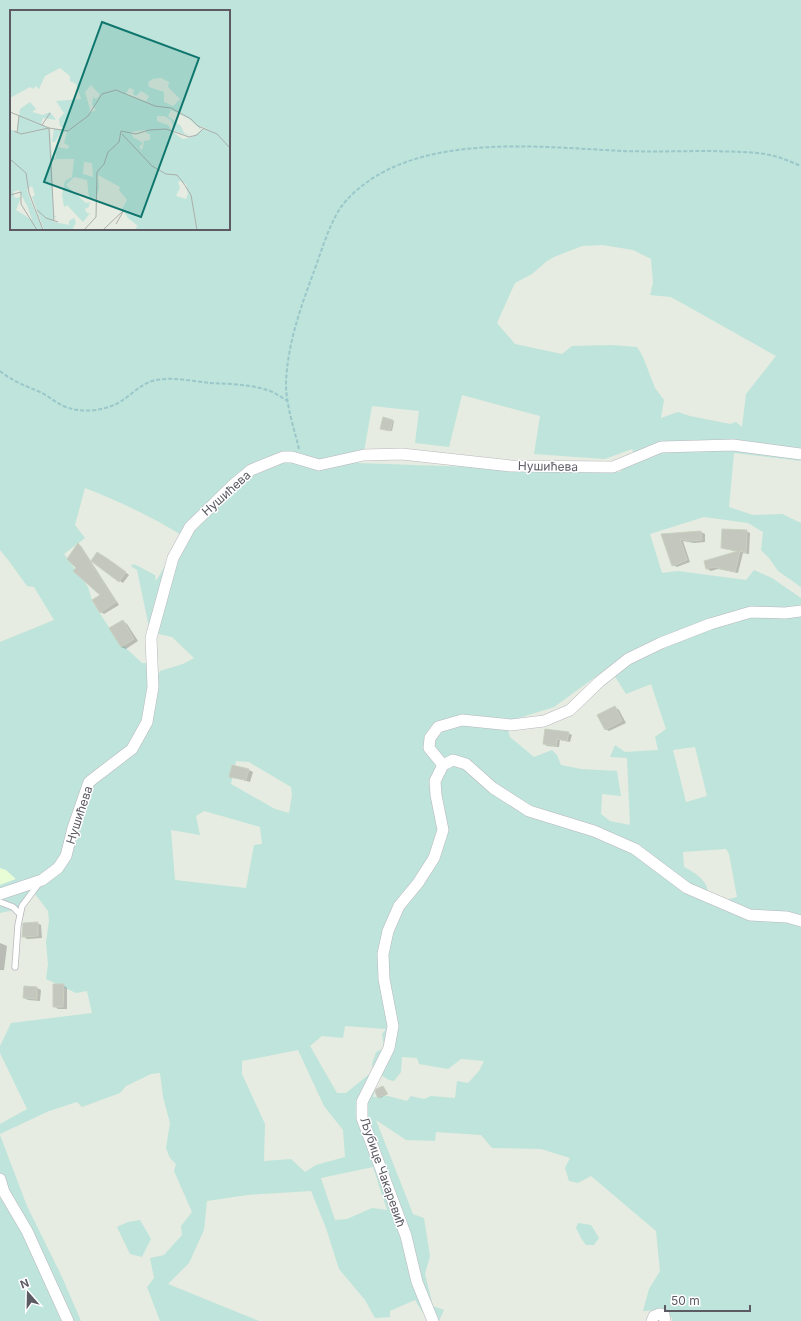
<svg xmlns="http://www.w3.org/2000/svg" width="801" height="1321" font-family="Inter,sans-serif">
<style>
.commercial{fill:#e8fdd6}
.green{fill:#bee4db;fill-rule:evenodd}
.shadow{fill:#0003}
.building{fill:#c3c7be;stroke:#c9d1c0}
.lines{fill:none;stroke-linecap:round;stroke-linejoin:round}
.service-casing{stroke:#b9b7be;stroke-width:7}
.minor-casing{stroke:#b9b7be;stroke-width:12}
.path{stroke:#9ac7ca;stroke-width:2;stroke-dasharray:4 2;stroke-linecap:butt}
.service{stroke:#fff;stroke-width:5.5}
.minor{stroke:#fff;stroke-width:11}
.labels{text-anchor:middle;dominant-baseline:central;stroke-width:3;stroke-linejoin:round;paint-order:stroke}
.street-label{font-size:12px;fill:#5c5a62;stroke:#fff}
.inset-road{fill:none;stroke:#abaeaa;stroke-width:1}
.view{fill:#0f766e;fill-opacity:0.15;stroke:#0f766e;stroke-width:2}
.inset-edge{fill:none;stroke:#5c5a62;stroke-width:2}
</style>
<rect width="100%" height="100%" fill="#e6ece1"/>
<polygon class="commercial" points="0,868 6,870 16,879 0,885"/>
<g class="green">
<path d="M0 0H801V461L734 453 729 507 753 515 782 514 801 523V587L778 571 769 558 761 550 763 532 748 523 704 517 650 534 662 573 678 571 746 580 754 570 772 578 801 598V1321H672V1318L662 1310 643 1311 649 1289 660 1271 656 1231 591 1176 578 1183 569 1181 565 1168 570 1158 541 1149 492 1148 481 1135 436 1132 435 1141 406 1140 376 1120 413 1214 424 1218 430 1256 425 1274 433 1306 444 1310 439 1321H436L431 1308 423 1313 415 1300 390 1311V1317L375 1318 365 1300 339 1269 326 1228 311 1191 247 1195 207 1201 204 1230 189 1263 168 1284 259 1321H160L147 1287 154 1278 150 1258 164 1255 182 1235 181 1226 192 1212 174 1171 176 1164 170 1158 166 1148 170 1123 163 1097 160 1073 151 1074 126 1086 120 1093 82 1107 77 1102 49 1111 0 1134V1124L27 1109 0 1053V1046L11 1023 92 1013 87 991 76 993 46 979 48 964 46 942 49 921 48 911 35 894 24 908 0 913V885L16 879 6 870 0 868V642L54 620 34 587 27 586 9 561 0 550ZM11 11H229V229H11ZM602 245 633 250 651 259 653 283 650 295 671 297 776 356 746 394 742 427 736 422 730 424 690 416 678 412 661 418 664 400 655 388 643 357 637 347 611 345 572 346 562 354 515 344 497 323 515 283 532 274 547 261 554 257 582 246ZM462 395 540 416 534 454 605 459 632 449 638 461 622 469 620 472 357 463 383 452H364L372 406 419 411 415 443 449 447ZM85 488C119 501 152 517 183 536L156 581 155 575 134 564 131 566 137 570 150 632 172 637 194 658 183 664 160 671 146 708 148 671V663H142L118 641 93 603 88 587 64 554 85 538 75 525ZM609 667 626 694 651 684 666 729 655 737 658 750 625 752 615 745 610 757 627 758 630 825 610 821 601 814 602 794 621 796 617 771 581 769 561 765 557 755 552 750 534 757 510 737 506 722 554 707ZM695 747 707 796 686 802 673 750ZM236 761 249 762 291 787 292 795 289 813 275 809 231 784ZM204 811 260 827 262 844 254 845 246 888 175 880 171 830 200 835 196 816ZM726 849 729 854 737 897 726 900 708 891C706 879 694 872 684 867L683 852ZM345 1026 386 1029 382 1034 384 1048 376 1052 372 1064 373 1071 346 1093H337L310 1046 322 1036 343 1038ZM298 1050 324 1106 343 1130 345 1157 316 1165 305 1172 291 1159 264 1161 265 1124 242 1074V1061ZM402 1057 417 1058 419 1064 448 1069 461 1059 484 1061 479 1071 468 1083 457 1081 455 1098 431 1096 424 1099 411 1096 407 1101 388 1096 373 1097 379 1074 389 1080 394 1081 401 1072ZM373 1167 387 1210 372 1208 347 1219 335 1220 321 1178Z"/>
<polygon points="0,1135 27,1206 62,1277 81,1321 0,1321"/>
<polygon points="140,1220 151,1239 142,1257 130,1254 117,1227 128,1222"/>
<polygon points="578,1223 591,1225 599,1238 594,1245 586,1245 581,1238 576,1228"/>
</g>
<g class="shadow">
<polygon points="392,421 394,421 392,431 383,429"/>
<polygon points="746,531 750,533 749,554 743,553 738,573 718,569 711,571 707,569 705,562 739,552 725,549 722,547"/>
<polygon points="701,532 705,534 705,542 694,543 683,541 690,562 677,567 673,565 662,535"/>
<polygon points="78,544 81,546 119,605 104,614 101,612 101,595 77,568"/>
<polygon points="112,562 129,575 123,583 120,581"/>
<polygon points="123,621 127,624 138,641 126,649 121,647"/>
<polygon points="615,707 619,710 626,723 609,731 605,729"/>
<polygon points="568,733 572,735 570,742 560,740 559,747 547,746 544,744"/>
<polygon points="249,770 253,772 250,782 235,778 231,776"/>
<polygon points="37,923 41,925 42,938 27,939 23,936"/>
<polygon points="0,943 7,946 4,970 0,970"/>
<polygon points="63,985 67,988 67,1009 58,1009 54,1006"/>
<polygon points="25,987 37,988 41,990 40,1001 28,1000 24,998"/>
<polygon points="383,1087 388,1094 380,1098 379,1098"/>
</g>
<g class="building">
<polygon points="383,417 393,420 390,431 380,429"/>
<polygon points="722,529 747,530 746,553 740,551 735,572 714,567 706,569 704,561 738,551 721,548"/>
<polygon points="701,531 702,540 690,541 680,539 687,560 672,566 661,534"/>
<polygon points="78,543 116,602 100,613 92,600 100,595 73,571 76,568 67,559"/>
<polygon points="97,552 108,559 126,572 119,582 91,561"/>
<polygon points="123,620 134,639 121,647 109,628"/>
<polygon points="615,706 622,721 605,730 597,715"/>
<polygon points="545,729 569,732 567,741 557,739 556,746 543,744"/>
<polygon points="232,765 249,769 246,780 229,777"/>
<polygon points="38,922 38,936 22,937 23,923"/>
<polygon points="53,984 64,984 63,1007 53,1007"/>
<polygon points="24,986 37,987 37,999 23,998"/>
<polygon points="383,1086 387,1093 378,1098 375,1092 376,1089"/>
</g>
<g class="lines">
<defs>
<g id="service">
<polyline points="0,902 13,907 20,914"/>
<polyline points="15,967 18,925 22,906 40,882"/>
</g>
<g id="minor">
<polyline points="443,765 429,748 430,738 438,727 462,720 511,725 544,721 570,710 599,682 628,659 661,643 710,624 751,612 785,613 801,611"/>
<polyline points="443,765 453,760 466,764 493,788 529,811 594,831 635,849 687,888 750,915 787,917 801,921"/>
<polyline points="0,894 42,880 58,868 66,856 73,828 89,782 132,749 147,722 153,687 151,638 173,558 190,527 233,485 251,470 283,457 292,457 319,465 364,455 402,454 511,466 613,467 661,447 733,445 801,454"/>
<polyline points="0,1179 4,1192 27,1231 68,1321"/>
<polyline points="433,1321 417,1282 406,1236 362,1118 362,1102 389,1048 393,1026 384,979 383,954 388,931 399,906 418,883 434,858 443,830 436,795 435,781 443,765"/>
<polyline points="652,1321 654,1316 659,1314 664,1315 665,1321"/>
</g>
</defs>
<use href="#service" class="service-casing"/>
<use href="#minor" class="minor-casing"/>
<g class="path">
<path d="M0 371C12 381 26 386 40 392 49 396 57 404 66 407 81 413 100 411 114 405 128 399 137 386 152 381 170 376 192 381 210 383 229 384 251 384 270 391 276 393 282 398 288 401"/>
<path d="M299 449C294 428 286 405 286 384 287 346 300 309 313 274 321 253 330 220 344 203 407 130 537 147 623 151 652 152 682 151 711 151 731 152 751 151 770 155 780 157 791 162 801 166"/>
</g>
<use href="#service" class="service"/>
<use href="#minor" class="minor"/>
</g>
<g class="labels">
<g class="street-label">
<text transform="translate(548 466) rotate(1)">Нушићева</text>
<text transform="translate(226 493) rotate(-42)">Нушићева</text>
<text transform="translate(79 815) rotate(-72)">Нушићева</text>
<text transform="translate(383 1172) rotate(71)">Љубице Чакаревић</text>
</g>
</g>
<g transform="translate(10 10)">
<rect width="220" height="220" fill="#e6ece1"/>
<path d="M0 0H220V220H124L128 216 118 208 112 199 117 190 109 180 110 177 88 165 89 178 86 192 85 188H79L77 170 64 167 56 175 76 193 80 192 78 199 76 197 75 200 78 204 81 202 73 212 57 195 54 197 52 185 55 171 62 167 64 149H49L42 150 43 205 47 207H44V212L59 215V211L64 208 66 212 62 220H34L22 187 25 185 22 176 17 179 18 184 33 220H0V119L7 122 10 99 20 92 26 99 22 102 33 105 40 102 46 110 33 108 31 114 40 118 42 148H46L45 139 48 137 58 139 59 136 54 133 57 122 50 123 45 132H42L44 119H55L50 116 49 109 54 103 46 91 71 89 66 74 60 71V66L50 58 35 66 29 79 26 76 23 79 20 77 0 88ZM151 68 159 72 158 77 170 89 163 96 154 92V82L139 77 138 73 142 69ZM81 75 90 85 86 89 83 87 82 95 86 100 79 103 80 99 75 82ZM119 78 124 80 123 84 126 86 131 81 139 86 136 91 149 96 116 84ZM161 100 179 109 191 120 190 116 206 122 194 118 182 127 173 129 164 123 158 115 147 111V106H154L161 110 165 122 182 126 174 123 171 116 158 106ZM136 120 137 124H140V130L132 131 134 132 132 140 129 137 133 133 123 127 121 122ZM74 152 82 153 83 167 73 164ZM170 171 176 174 178 184 176 189 166 186 170 178 168 172ZM9 180 18 198 22 210 6 200 11 187 5 188 3 182Z" fill="#bee4db" fill-rule="evenodd"/>
<path class="inset-road" d="M0 102 39 118 58 121 78 106 92 84 106 80 145 96 161 98 181 109 188 116 207 124 220 138M32 115 40 103M4 121 11 124 39 118 40 137M7 123 9 106M112 124 142 156 156 164 167 165 172 171 181 185 187 220M40 137 44 211M0 149 16 163 19 183 33 220M0 185 11 182V194L27 220M27 200 36 208 48 212M74 220 86 207 87 162 94 154 98 142 109 132 111 121 126 124 139 120 156 119 179 127 187 125 194 118M93 220 114 200 106 214"/>
<path class="view" d="M92 12 189 48 131 207 34 172Z"/>
<rect width="220" height="220" class="inset-edge"/>
</g>
<g transform="translate(28 1293) rotate(340)" stroke="#ffffff" stroke-width="3" paint-order="stroke">
<path d="M0-3L7 15L0 10L-7 15Z" fill="#5c5a62"/>
<text y="-6" font-size="11" font-weight="bold" text-anchor="middle" fill="#5c5a62">N</text>
</g>
<path d="M665 1305v6h85v-6" fill="none" stroke="#5c5a62" stroke-width="2"/>
<text x="671" y="1305" font-size="12" fill="#5c5a62" stroke="#ffffff" stroke-width="3" paint-order="stroke">50 m</text>
</svg>
